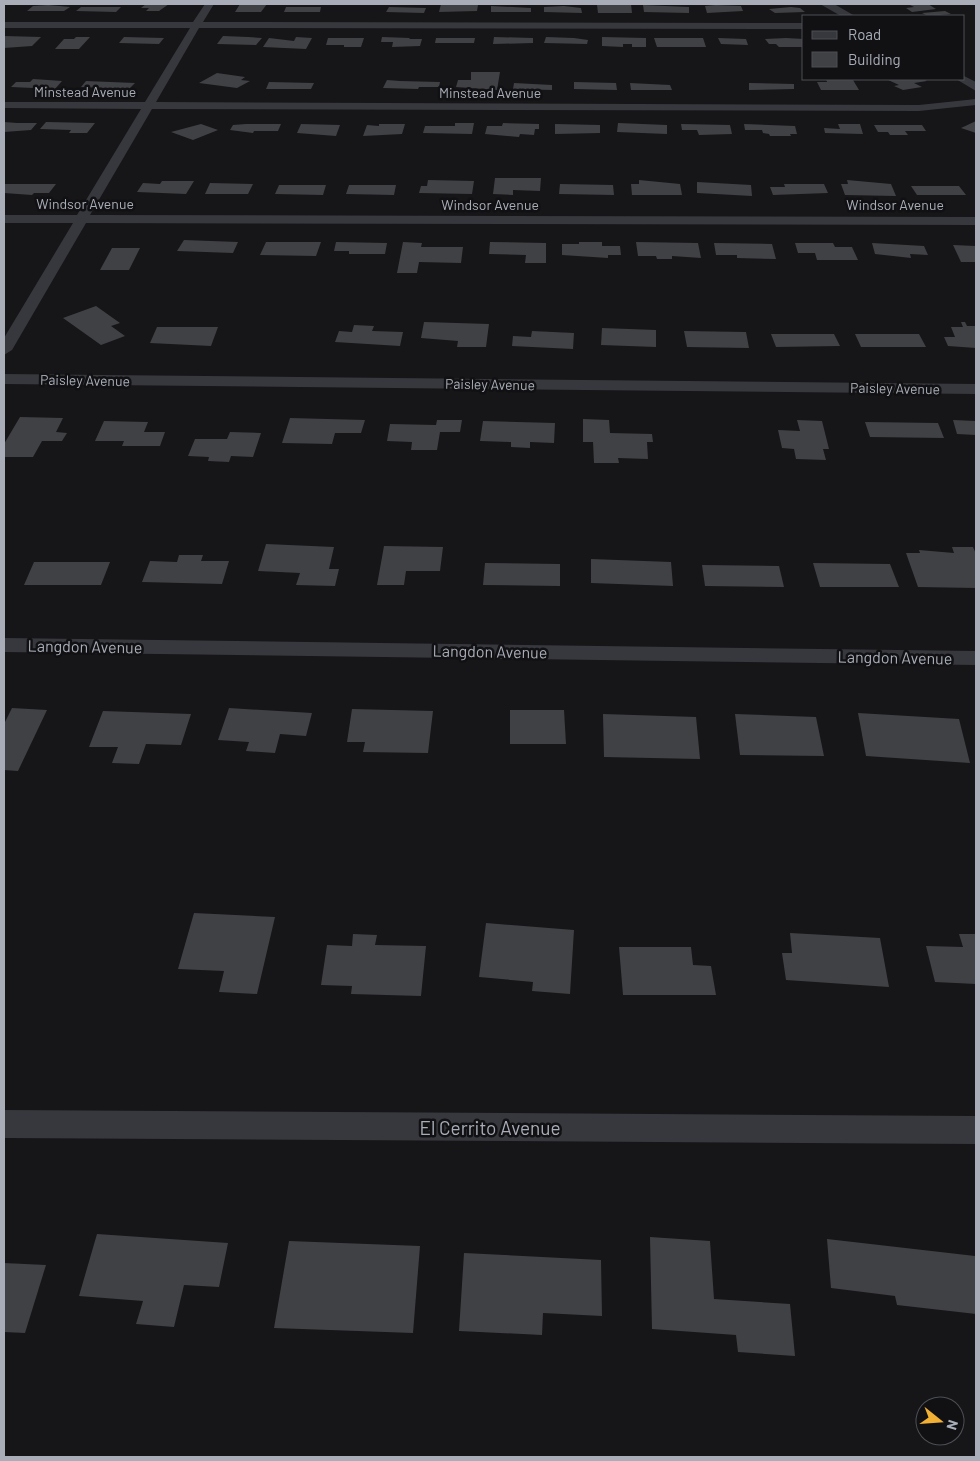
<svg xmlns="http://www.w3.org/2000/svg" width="980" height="1461" font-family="Barlow,sans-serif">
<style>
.building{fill:#404145}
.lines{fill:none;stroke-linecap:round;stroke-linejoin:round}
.minor{fill:#37383d;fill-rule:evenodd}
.tertiary{fill:#37383d;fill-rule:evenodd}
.labels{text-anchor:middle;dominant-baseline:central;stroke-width:5;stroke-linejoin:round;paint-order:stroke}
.far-street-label{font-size:14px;fill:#a8adb8;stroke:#111113}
.street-label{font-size:16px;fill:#a8adb8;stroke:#111113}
.near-street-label{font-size:19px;fill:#a8adb8;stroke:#111113}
</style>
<rect width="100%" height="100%" fill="#161618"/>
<g class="building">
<polygon points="146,4 169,4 159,11 146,11 149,8 141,8"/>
<polygon points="240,4 267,4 261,12 235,12"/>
<polygon points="441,4 469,4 478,5 477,11 439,12"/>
<polygon points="602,4 631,4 632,13 598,13 597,5"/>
<polygon points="908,4 928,4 936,9 912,12 906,8 914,7"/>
<polygon points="48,5 70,7 64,11 27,11 33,6"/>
<polygon points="643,5 689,7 689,13 644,12"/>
<polygon points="716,5 741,6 743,11 707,13 705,6"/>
<polygon points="491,6 531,8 531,12 491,12"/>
<polygon points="564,6 581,8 582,13 544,12 544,7"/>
<polygon points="81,7 121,7 116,12 76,11"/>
<polygon points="286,7 321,7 320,12 284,12"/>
<polygon points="389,7 426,8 424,13 386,12"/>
<polygon points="791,7 800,8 805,12 775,13 769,9"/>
<polygon points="945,11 951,14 928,16 922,13"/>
<polygon points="4,36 41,37 32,46 4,48"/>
<polygon points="223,36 248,37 262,38 256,45 217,44"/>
<polygon points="76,37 90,37 79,49 55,49 64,39 74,39"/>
<polygon points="124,37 164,38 159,44 119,43"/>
<polygon points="296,37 312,38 306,49 263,47 269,38 294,41"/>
<polygon points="382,37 410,38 409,39 422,39 420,46 392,47 393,42 381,42"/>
<polygon points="494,37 533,38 533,43 493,44"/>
<polygon points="546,37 574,38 588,40 587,44 544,43"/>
<polygon points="602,37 646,38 646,47 632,47 632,44 623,44 623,47 602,46"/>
<polygon points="328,38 364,38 361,47 344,47 344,45 326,45"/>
<polygon points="436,38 475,38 474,43 435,43"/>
<polygon points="654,38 703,38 706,47 657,47"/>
<polygon points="718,38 746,39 748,45 721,44"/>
<polygon points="786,38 804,39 804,47 779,47 776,44 769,44 765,39"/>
<polygon points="471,72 500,72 497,90 456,87 458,80 471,80"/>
<polygon points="217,73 245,77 241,80 250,81 237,88 199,83"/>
<polygon points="33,79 48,80 62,81 55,89 11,87 16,82 30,82"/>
<polygon points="826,79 853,80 859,90 821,90 817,82 827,82"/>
<polygon points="886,79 923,79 927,81 914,83 922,87 903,90 894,86 899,85"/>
<polygon points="387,80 400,81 440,82 439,87 419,87 418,89 383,88"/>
<polygon points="86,81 135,83 129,89 81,87"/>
<polygon points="269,82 314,83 311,89 266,89"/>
<polygon points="574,82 616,83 617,90 574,89"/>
<polygon points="514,83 552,85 552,90 513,89"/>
<polygon points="630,83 670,85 672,90 631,90"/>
<polygon points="749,83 794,84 794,89 749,90"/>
<polygon points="976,121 976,133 961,128"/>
<polygon points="4,122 17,123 37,123 31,130 4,132"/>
<polygon points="46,122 95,123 87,133 69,133 71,130 40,129"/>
<polygon points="455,123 474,123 472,134 423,133 425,126 455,126"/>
<polygon points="503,123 539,124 539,129 535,129 534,135 520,134 519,137 485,134 487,126 502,126"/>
<polygon points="618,123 667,125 667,134 617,132"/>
<polygon points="201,124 218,130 193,140 171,132"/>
<polygon points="246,124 281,124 278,131 254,131 253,133 230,130 233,125"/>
<polygon points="301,124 340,125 336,136 297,133"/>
<polygon points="379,124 405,124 402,134 363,136 367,125 379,126"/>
<polygon points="555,124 600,125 600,133 555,134"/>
<polygon points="681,124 730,125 732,134 699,135 697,130 682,130"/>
<polygon points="744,124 795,126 797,134 790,134 791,136 770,136 769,134 763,133 762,130 745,130"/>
<polygon points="838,124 860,124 863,134 825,133 824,128 840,129"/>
<polygon points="874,125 922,125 926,131 905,131 908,135 890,135 888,132 878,132"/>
<polygon points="495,178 541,178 540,191 513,190 513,195 493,194"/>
<polygon points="428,180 474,181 472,194 419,193 421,186 427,186"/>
<polygon points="639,180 680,184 682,195 632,195 631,184 639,184"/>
<polygon points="847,180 891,184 896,196 845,195 841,184 848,184"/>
<polygon points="162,181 194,181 186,194 137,192 143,183 160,184"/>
<polygon points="697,182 751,185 752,196 697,193"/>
<polygon points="210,183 253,184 248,194 205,194"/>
<polygon points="5,184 56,184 49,193 34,193 32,195 4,193"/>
<polygon points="560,184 613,185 614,195 559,194"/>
<polygon points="784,184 824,184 828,193 773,195 770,187 785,187"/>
<polygon points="279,185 326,185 323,195 275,194"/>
<polygon points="349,185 396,185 394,195 346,194"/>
<polygon points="911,186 959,186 966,195 917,195"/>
<polygon points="184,240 238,242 233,253 177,251"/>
<polygon points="266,242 321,242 316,256 260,255"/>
<polygon points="336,242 387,243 385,254 349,254 349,251 334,251"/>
<polygon points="403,242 422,243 421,247 463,247 461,263 419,262 417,273 397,273"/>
<polygon points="490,242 546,243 546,263 525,263 526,255 489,254"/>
<polygon points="579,242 602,242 602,246 620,246 621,255 608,255 608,258 562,255 562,244 579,244"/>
<polygon points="636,242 698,243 701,258 672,256 672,259 657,259 656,256 638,256"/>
<polygon points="714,243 772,244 776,259 737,258 737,255 716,255"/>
<polygon points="795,243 833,243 835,247 852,247 858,260 817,260 815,253 798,253"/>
<polygon points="872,243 924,246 928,255 910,254 911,258 875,254"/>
<polygon points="953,245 976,246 976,262 961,262"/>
<polygon points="112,248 140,248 129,270 100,270"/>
<polygon points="96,306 120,323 111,326 125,336 101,345 63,318"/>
<polygon points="424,322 489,324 486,347 457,347 458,341 421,338"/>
<polygon points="961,322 965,322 967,326 976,326 976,348 948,346 944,337 955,337 951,327 963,327"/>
<polygon points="354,325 374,326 372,331 403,332 400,346 335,342 339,331 352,332"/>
<polygon points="157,327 218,327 211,346 150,343"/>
<polygon points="602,328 656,330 656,347 601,345"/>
<polygon points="532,331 574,333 573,349 512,346 513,336 531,337"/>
<polygon points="684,331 746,332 749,348 687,347"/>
<polygon points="771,334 834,334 840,346 776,347"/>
<polygon points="855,334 919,334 926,347 861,347"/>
<polygon points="20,417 63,418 56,432 67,433 62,441 42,441 33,457 4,457 4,444"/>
<polygon points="290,418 365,420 361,433 335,433 332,444 282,443"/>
<polygon points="583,419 609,420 610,433 652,434 653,442 647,442 648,459 618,458 619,463 594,463 593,442 583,442"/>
<polygon points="437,420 462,420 460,432 440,432 437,450 411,450 412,442 387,441 390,424 436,425"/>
<polygon points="797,420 822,421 829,449 823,449 826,460 796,459 794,449 782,448 778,430 800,431"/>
<polygon points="953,420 976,421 976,435 957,434"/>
<polygon points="104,421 148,422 144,432 165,432 160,446 122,446 124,441 95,441"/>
<polygon points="483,421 555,423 554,443 530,442 530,448 511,447 511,442 480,441"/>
<polygon points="865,422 938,423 944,438 870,437"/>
<polygon points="230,432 261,433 253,457 231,456 229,462 208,461 209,457 188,456 195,439 227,439"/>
<polygon points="266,544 334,547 329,569 339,569 335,586 296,585 300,573 258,571"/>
<polygon points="384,546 443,547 440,571 406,571 404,585 377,585"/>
<polygon points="952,547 973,547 976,554 976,588 918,587 906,553 920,553 919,550 954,553"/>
<polygon points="179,555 203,555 201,561 229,561 222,584 142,582 150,561 177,562"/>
<polygon points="591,559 671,562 673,586 591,583"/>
<polygon points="34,562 110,562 101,585 24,585"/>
<polygon points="485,563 560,564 560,586 483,585"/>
<polygon points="813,563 890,564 899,587 820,587"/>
<polygon points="702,565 779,566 784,587 705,586"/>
<polygon points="12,708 47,710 18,771 4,770 4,724"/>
<polygon points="229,708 312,713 306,736 280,734 275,753 246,751 249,742 218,740"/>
<polygon points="352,709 433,711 428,753 363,752 365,742 347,742"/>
<polygon points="510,710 564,710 566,744 510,744"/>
<polygon points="103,711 191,714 181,745 146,744 139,764 112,763 118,747 89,747"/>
<polygon points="858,713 959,719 970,763 866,756"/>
<polygon points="603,714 696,717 700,759 604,757"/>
<polygon points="735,714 816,717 824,756 740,755"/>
<polygon points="194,913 275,917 257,994 219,992 224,971 178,969"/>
<polygon points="486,923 574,930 570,994 532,991 533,982 479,977"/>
<polygon points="790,933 880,938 889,987 786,980 782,953 792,953"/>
<polygon points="353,934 377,935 375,945 426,946 421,996 351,994 352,986 321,985 327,945 352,946"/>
<polygon points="959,934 976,934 976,984 935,982 926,946 963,947"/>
<polygon points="619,947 691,947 693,965 711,966 716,995 623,995"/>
<polygon points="97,1234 228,1243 219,1287 184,1285 174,1327 136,1324 143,1301 79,1296"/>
<polygon points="650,1237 710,1241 714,1299 790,1304 795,1356 738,1352 736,1335 652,1329"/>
<polygon points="827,1239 975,1256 976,1314 897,1305 895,1296 831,1288"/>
<polygon points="289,1241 420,1246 413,1333 274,1328"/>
<polygon points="464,1253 601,1260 602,1316 543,1313 542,1335 459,1331"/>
<polygon points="4,1263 46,1265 25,1333 4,1332"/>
</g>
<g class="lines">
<g class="minor">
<polygon points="205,4 214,4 203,22 804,23 804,29 199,28 156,102 919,105 976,99 976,105 919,111 152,109 90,215 976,217 976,225 86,223 12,350 4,355 4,338 73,223 4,223 4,215 77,215 141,109 4,108 4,102 145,102 190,28 4,28 4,22 193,22"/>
<polygon points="4,374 976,384 976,394 4,384"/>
<polygon points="4,638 976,651 976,665 4,652"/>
<polygon points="4,1110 976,1116 976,1144 4,1138"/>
</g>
<g class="tertiary">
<polygon points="820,4 834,4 855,16 841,16"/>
<polygon points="964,76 976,82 976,91 956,79 964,79"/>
</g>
</g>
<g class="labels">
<g class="far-street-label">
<text x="85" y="91">Minstead Avenue</text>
<text x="490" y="92">Minstead Avenue</text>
<text x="85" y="203">Windsor Avenue</text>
<text x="490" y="204">Windsor Avenue</text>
<text x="895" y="204">Windsor Avenue</text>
<text transform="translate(85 380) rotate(1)">Paisley Avenue</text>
<text transform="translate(490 384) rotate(1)">Paisley Avenue</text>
<text transform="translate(895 388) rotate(1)">Paisley Avenue</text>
</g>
<g class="street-label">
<text transform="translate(85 646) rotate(1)">Langdon Avenue</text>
<text transform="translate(490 651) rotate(1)">Langdon Avenue</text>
<text transform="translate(895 657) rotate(1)">Langdon Avenue</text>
</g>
<g class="near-street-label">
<text x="490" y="1127">El Cerrito Avenue</text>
</g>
</g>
<rect width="980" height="1461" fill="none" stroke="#a8adb8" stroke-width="10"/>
<rect x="802" y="15" width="162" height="65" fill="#111113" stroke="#4d4f55"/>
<rect x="812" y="31" width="25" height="8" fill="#37383d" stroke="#4d4f55"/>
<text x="848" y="40" font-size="15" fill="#a8adb8">Road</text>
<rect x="812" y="52" width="25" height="15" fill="#404145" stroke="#4d4f55"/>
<text x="848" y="65" font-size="15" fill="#a8adb8">Building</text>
<g transform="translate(940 1421) rotate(107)"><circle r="24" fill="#111113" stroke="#4d4f55"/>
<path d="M0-4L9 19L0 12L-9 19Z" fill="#f2b134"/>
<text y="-8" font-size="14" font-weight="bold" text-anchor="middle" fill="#a8adb8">N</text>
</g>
</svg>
